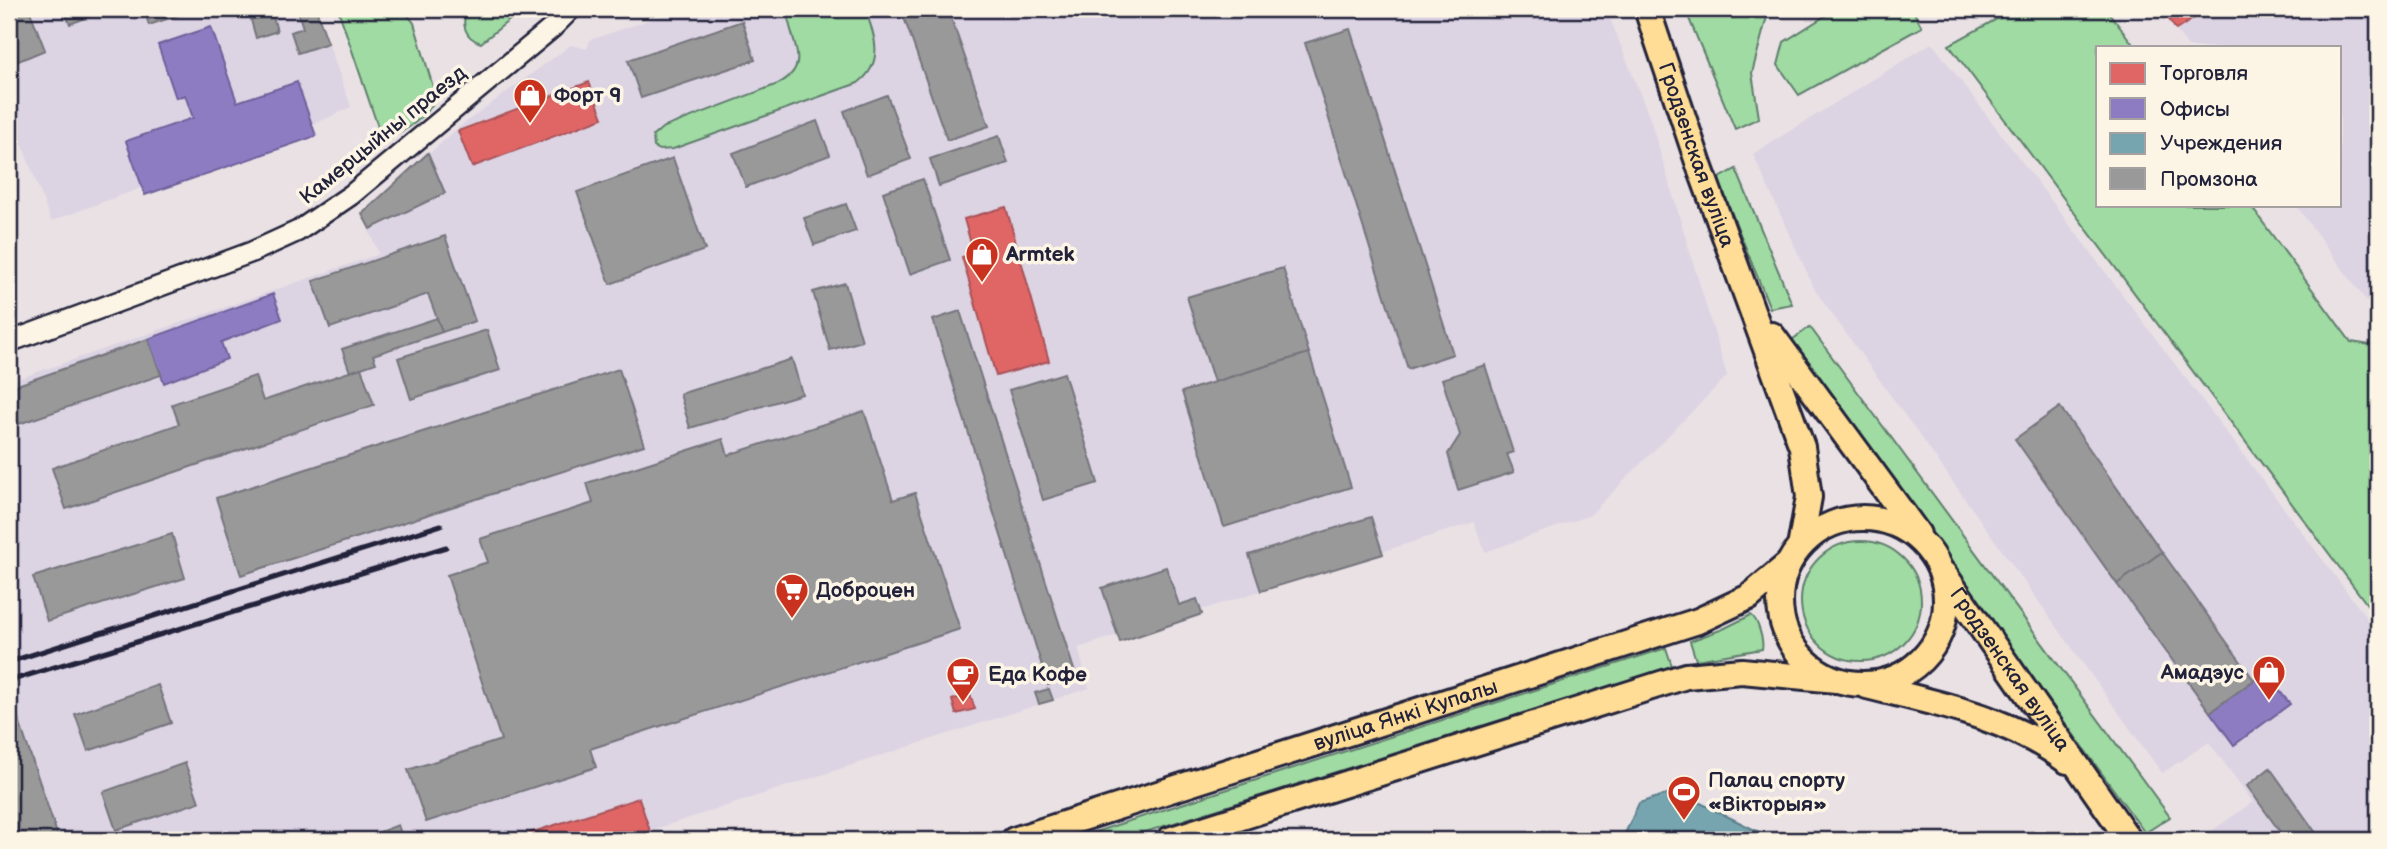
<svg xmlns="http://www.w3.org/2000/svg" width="2387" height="849" font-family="'Balsamiq Sans',sans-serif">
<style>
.built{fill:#dcd3e3}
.green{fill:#9fdba2;stroke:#607e6e;stroke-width:2}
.shops{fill:#e06666;stroke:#a75259;stroke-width:2}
.offices{fill:#8e7cc3;stroke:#6e619a;stroke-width:2}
.public{fill:#76a5af;stroke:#5d7e8c;stroke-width:2}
.industry{fill:#999;stroke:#75757d;stroke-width:2}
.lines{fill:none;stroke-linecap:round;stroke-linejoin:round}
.minor-casing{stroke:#22223b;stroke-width:24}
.major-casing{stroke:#22223b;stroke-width:30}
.minor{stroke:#fcf5e5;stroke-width:19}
.major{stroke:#ffdd96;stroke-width:24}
.rail{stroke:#22223b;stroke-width:5}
.labels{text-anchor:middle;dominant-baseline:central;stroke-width:7;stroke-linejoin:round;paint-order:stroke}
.poi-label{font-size:21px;font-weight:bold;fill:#22223b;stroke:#fcf5e5;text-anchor:start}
.street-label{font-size:21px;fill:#22223b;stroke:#fcf5e5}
</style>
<rect width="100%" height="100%" fill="#e9e1e4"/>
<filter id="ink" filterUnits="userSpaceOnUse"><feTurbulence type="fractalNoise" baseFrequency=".0143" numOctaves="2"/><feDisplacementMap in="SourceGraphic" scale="14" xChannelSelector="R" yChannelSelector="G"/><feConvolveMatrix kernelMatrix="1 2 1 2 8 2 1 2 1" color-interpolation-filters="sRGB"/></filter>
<g filter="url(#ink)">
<g class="built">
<polygon points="9,9 316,9 351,107 312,125 51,221 9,109"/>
<polygon points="682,9 1606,9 1650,119 1727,376 1590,515 1485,552 1474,522 1201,610 1202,614 1120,642 1117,635 1078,648 1089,688 621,840 9,840 9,382 379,254 362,214 458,128 571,45 587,49 590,40"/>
<polygon points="2162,9 2378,9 2378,317 2296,205 2340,205 2340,47 2188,47"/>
<polygon points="1932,43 2378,633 2378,840 2210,840 2206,835 2253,802 2209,742 2162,773 1815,290 1753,154"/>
</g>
<g class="green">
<path d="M338 9H403L414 23 436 97C431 112 403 137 387 134L378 127Z"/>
<path d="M468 9H523L481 43C465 38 460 24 468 9Z"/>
<path d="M787 9H865C875 36 885 63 858 83L673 149 659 150 654 147 653 136 662 128 778 84C815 64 788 40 787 9Z"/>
<polygon points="1685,9 1769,9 1752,73 1759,118 1735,129"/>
<polygon points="1836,9 1912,9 1922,27 1799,95 1778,65 1784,42"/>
<polygon points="2015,9 2106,9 2135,47 2098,47 2098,205 2250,205 2351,342 2378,346 2378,619 1949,45"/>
<polygon points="1736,169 1792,304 1770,308 1718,179"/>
<polygon points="1810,327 2170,817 2145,833 1789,342"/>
<circle cx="1861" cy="601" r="60"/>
<path d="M1751 615C1758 619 1764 642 1762 649L1696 660 1690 641 1723 629Z"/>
<polygon points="1666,648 1672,666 1120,840 1070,840"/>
</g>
<g class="shops">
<polygon points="1863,9 1884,9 1866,16"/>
<polygon points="2162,9 2206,9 2207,10 2176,30"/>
<polygon points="589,82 603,118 472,167 458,131"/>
<polygon points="1006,207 1049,361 996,376 962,257 974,254 964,219"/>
<polygon points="970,694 975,709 956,714 952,700"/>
<polygon points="639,798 650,831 621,840 508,840"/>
</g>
<g class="offices">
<polygon points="211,27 237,102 297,82 316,136 145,195 126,141 193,118 185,95 176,98 158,45"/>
<polygon points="273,294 282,319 221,342 227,359 164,383 148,339"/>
<polygon points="2265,672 2290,704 2234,745 2210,712"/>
</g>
<polygon class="public" points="1676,791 1775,840 1622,840 1639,803"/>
<g class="industry">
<polygon points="9,9 29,9 45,50 9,65"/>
<polygon points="64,9 97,9 99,13 70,24"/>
<polygon points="144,9 197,9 149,25"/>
<polygon points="297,9 316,9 328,43 298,53 291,32 303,28"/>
<polygon points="901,9 948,9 989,126 947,140"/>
<polygon points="272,13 277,31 256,38 251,20"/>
<polygon points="742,21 755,60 641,98 628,60"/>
<polygon points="1350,29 1453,354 1408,369 1305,43"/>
<polygon points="887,95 911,159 867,175 844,111"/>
<polygon points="817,121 830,155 746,187 733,153"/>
<polygon points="999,136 1008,163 939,186 930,159"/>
<polygon points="428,153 445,193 370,229 362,214"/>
<polygon points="673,158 705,250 610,284 577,192"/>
<polygon points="923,179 950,260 910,274 883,192"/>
<polygon points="846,204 856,231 814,245 804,218"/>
<polygon points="445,236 475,321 442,332 428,294 330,328 313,281"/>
<polygon points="1283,268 1309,353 1214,382 1187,297"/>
<polygon points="845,283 862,341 830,350 813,292"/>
<polygon points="960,311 1076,676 1048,685 933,320"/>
<polygon points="437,318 442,332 373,355 376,363 350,372 342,349"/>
<polygon points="487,330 500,370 411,399 398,358"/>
<polygon points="148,339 161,375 19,424 9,388"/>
<polygon points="1309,353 1351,487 1224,527 1182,392"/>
<polygon points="792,359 802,394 690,428 680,394"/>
<polygon points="1485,365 1513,452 1507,454 1514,472 1458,490 1448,454 1460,435 1442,379"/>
<polygon points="361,368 374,405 66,509 52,468 179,424 172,404 255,376 263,401"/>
<polygon points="619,369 644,445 241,575 216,498"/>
<polygon points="1064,373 1098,483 1043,500 1009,390"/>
<polygon points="2060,407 2162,552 2117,584 2015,439"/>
<polygon points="864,411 893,500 915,493 960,629 590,749 596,767 426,822 408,770 501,740 447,575 488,562 480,539 593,503 587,483 723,439 728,455"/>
<polygon points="9,497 16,518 9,521"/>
<polygon points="1371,517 1383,554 1261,591 1249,555"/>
<polygon points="172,534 185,578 47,621 33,577"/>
<polygon points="2162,552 2254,680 2210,712 2117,584"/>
<polygon points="1166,567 1179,605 1197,599 1202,614 1120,642 1102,588"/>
<polygon points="158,685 171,723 88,751 75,714"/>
<polygon points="1049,689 1053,700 1039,704 1035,693"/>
<polygon points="14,706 59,840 9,840 9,707"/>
<polygon points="185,763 199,802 116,830 103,792"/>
<polygon points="2270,768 2321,840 2286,840 2247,786"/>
<polygon points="398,825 403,840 371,840 369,836"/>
</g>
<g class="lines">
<defs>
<polyline id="minor" points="9,342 252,252 298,231 351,195 552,28 571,9"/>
<g id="major">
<path id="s1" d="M1647 9 1699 165 1802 447 1809 497 1801 542"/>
<polyline points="1772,335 1918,534"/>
<circle cx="1863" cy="601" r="83"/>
<path id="s2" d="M1944 574 2129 840"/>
<path d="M1867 686C1936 703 2009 717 2067 761"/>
<path id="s3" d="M1014 840 1698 621 1749 597 1786 566"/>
<polyline points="1169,840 1686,676 1742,671 1836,680"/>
</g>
</defs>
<use href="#minor" class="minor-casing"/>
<use href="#major" class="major-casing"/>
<use href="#minor" class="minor"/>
<use href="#major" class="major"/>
<g class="rail">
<polyline points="9,662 441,525"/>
<polyline points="9,681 446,547"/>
</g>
</g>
</g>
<defs>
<symbol id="shop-pin" viewBox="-11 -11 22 30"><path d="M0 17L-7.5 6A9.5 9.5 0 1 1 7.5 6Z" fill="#c8321e" stroke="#fcf5e5"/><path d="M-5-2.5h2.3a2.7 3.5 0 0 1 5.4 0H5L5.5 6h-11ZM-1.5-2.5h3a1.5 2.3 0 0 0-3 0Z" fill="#fff"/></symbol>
<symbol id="supermarket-pin" viewBox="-11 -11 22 30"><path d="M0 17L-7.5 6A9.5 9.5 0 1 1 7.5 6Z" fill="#c8321e" stroke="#fcf5e5"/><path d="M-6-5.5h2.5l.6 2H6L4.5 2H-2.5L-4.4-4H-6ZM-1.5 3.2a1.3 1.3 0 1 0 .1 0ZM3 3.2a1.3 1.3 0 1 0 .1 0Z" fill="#fff"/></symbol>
<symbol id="cafe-pin" viewBox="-11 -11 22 30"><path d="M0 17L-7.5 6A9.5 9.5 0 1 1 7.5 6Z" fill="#c8321e" stroke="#fcf5e5"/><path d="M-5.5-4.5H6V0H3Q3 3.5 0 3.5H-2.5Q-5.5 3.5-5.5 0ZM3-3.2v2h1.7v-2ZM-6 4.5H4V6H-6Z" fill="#fff"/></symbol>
<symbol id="stadium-pin" viewBox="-11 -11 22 30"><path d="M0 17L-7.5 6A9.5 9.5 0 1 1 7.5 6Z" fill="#c8321e" stroke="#fcf5e5"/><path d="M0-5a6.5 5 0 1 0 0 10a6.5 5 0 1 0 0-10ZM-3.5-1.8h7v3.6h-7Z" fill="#fff"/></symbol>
</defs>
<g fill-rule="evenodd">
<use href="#shop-pin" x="511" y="76" width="38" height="52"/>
<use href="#shop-pin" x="963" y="235" width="38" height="52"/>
<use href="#supermarket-pin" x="773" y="571" width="38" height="52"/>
<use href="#shop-pin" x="2250" y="653" width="38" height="52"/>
<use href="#cafe-pin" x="944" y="655" width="38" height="52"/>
<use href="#stadium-pin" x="1665" y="773" width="38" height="52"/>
</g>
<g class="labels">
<g class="poi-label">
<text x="554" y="95">Форт 9</text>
<text x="1006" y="254">Armtek</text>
<text x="816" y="590">Доброцен</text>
<text x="2244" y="672" text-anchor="end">Амадэус</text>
<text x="988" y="674">Еда Кофе</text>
<text x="1708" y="780">Палац спорту<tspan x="1708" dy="24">«Вікторыя»</tspan></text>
</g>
<g class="street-label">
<text transform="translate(383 135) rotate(-39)">Камерцыйны праезд</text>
<text stroke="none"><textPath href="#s1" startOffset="154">Гродзенская вуліца</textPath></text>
<text stroke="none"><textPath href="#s2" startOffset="116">Гродзенская вуліца</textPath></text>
<text stroke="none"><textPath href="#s3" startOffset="411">вуліца Янкі Купалы</textPath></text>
</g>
</g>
<rect width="2387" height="849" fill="none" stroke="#fcf5e5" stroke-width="35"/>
<rect x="18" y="18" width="2352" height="814" fill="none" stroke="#22223b" stroke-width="2.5" filter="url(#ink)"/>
<rect x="2096" y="46" width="245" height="161" fill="#fcf5e5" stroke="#a5a1a1" stroke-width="2"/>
<rect x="2110" y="63" width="35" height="21" fill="#e06666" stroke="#a5a1a1" stroke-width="2"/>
<text x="2160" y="80" font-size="21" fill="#22223b">Торговля</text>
<rect x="2110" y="98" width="35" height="21" fill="#8e7cc3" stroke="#a5a1a1" stroke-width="2"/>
<text x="2160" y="116" font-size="21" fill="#22223b">Офисы</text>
<rect x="2110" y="133" width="35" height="21" fill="#76a5af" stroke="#a5a1a1" stroke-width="2"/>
<text x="2160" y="150" font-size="21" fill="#22223b">Учреждения</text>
<rect x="2110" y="168" width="35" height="21" fill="#999999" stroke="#a5a1a1" stroke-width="2"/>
<text x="2160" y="186" font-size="21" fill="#22223b">Промзона</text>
</svg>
